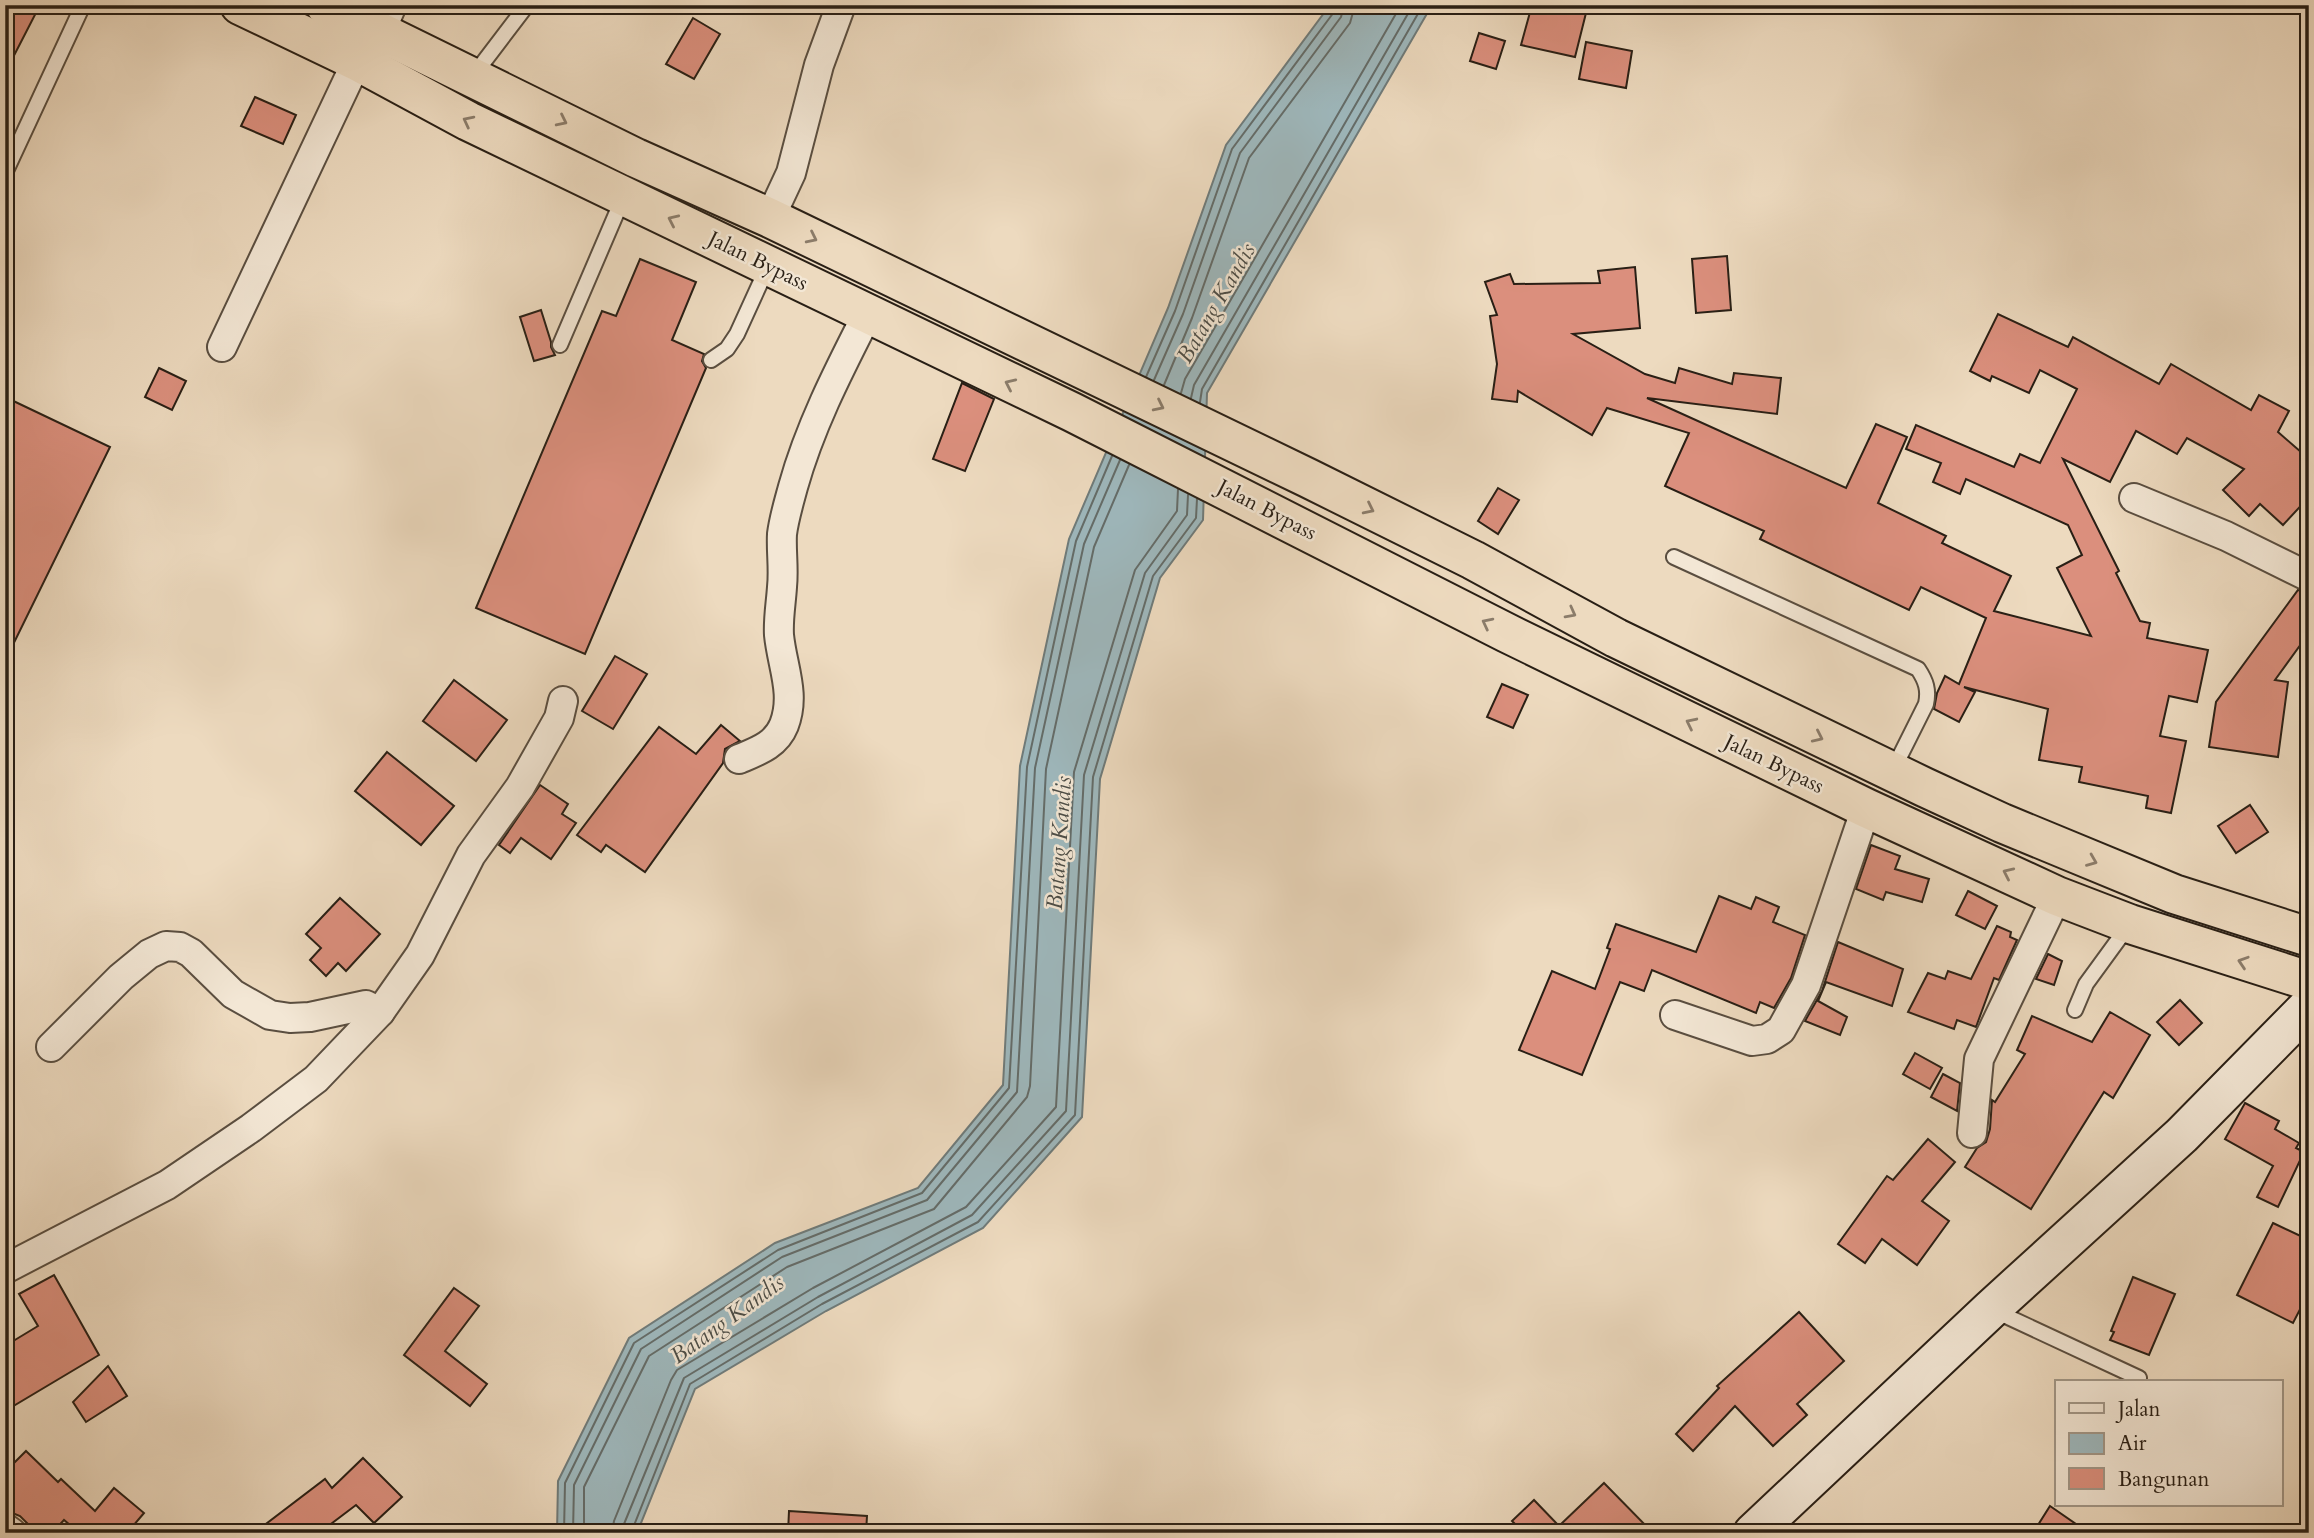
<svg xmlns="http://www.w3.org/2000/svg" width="2314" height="1538" font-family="Cardo,serif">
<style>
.water{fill:#9eb8bd;stroke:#6f7b7a;stroke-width:2}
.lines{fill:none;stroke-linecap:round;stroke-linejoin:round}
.shore{stroke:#646c69;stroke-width:2}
.building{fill:#db8f7d;stroke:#291f15;stroke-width:2}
.lane-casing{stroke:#5a4e40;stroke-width:18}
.street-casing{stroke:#5a4e40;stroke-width:32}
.secondary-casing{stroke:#291f15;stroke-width:42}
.highway-casing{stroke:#291f15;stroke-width:42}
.lane{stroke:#f3e7d5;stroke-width:14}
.street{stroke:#f3e7d5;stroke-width:28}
.secondary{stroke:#f3e7d5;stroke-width:38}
.highway{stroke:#eddabf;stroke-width:38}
.oneway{stroke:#8b7c6a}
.labels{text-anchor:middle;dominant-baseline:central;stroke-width:5;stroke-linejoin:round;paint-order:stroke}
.street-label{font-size:21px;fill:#291f15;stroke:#f3e7d5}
.water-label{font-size:23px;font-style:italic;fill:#4c4d47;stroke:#f3e7d5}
</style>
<rect width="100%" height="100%" fill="#eddabf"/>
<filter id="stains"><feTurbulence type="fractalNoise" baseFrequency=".00286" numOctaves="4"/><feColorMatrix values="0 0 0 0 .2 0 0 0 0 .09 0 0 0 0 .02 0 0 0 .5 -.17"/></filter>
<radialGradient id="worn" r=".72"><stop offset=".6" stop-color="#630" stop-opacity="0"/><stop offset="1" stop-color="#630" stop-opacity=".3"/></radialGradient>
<polygon class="water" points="1330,5 1432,5 1207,393 1203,520 1160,578 1100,779 1082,1117 983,1228 826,1311 695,1389 637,1533 557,1533 558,1481 629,1338 775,1243 918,1188 1003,1085 1020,766 1069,539 1168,308 1226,145"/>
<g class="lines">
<g class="shore">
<polyline points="1146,377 1175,311 1232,149 1334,12 1335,5"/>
<polyline points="1154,380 1183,314 1240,153 1341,17 1344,5"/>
<polyline points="1164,385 1192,318 1249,158 1350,23 1355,5"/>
<polyline points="1181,393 1185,379 1401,5"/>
<polyline points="1191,398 1194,385 1413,5"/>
<polyline points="1200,402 1202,389 1423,5"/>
<polyline points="564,1533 565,1483 634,1343 778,1250 922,1193 1009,1088 1027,767 1076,541 1112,456"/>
<polyline points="573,1533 574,1485 641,1349 782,1257 927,1200 1017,1092 1035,768 1084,544 1120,460"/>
<polyline points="584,1533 584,1487 649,1356 787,1267 934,1209 1027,1097 1030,1086 1046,769 1094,547 1129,465"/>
<polyline points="612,1533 614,1521 671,1380 677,1370 813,1288 966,1207 1056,1107 1074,772 1135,570 1177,511 1178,489"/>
<polyline points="623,1533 624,1524 684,1378 818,1297 972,1215 1066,1111 1084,775 1145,573 1187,515 1188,495"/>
<polyline points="631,1533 690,1384 822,1304 978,1222 1075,1115 1093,777 1153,576 1196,518 1197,499"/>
</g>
</g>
<g class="building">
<polygon points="5,5 40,5 5,73"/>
<polygon points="1532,5 1588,5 1575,57 1521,45"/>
<polygon points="693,18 720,34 694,79 666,64"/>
<polygon points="1479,33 1505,41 1496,69 1470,61"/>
<polygon points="1586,42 1632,51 1626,88 1579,79"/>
<polygon points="255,97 296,115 283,144 241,126"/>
<polygon points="1727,256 1731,310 1696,313 1692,259"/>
<polygon points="640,259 696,282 672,340 704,354 702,361 706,368 585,654 476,608 602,311 616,316"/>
<polygon points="1635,267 1640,328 1573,334 1645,374 1675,383 1679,368 1732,384 1734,373 1781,378 1777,414 1647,398 1846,488 1876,424 1907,437 1878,503 1946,536 1942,543 2011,576 1994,611 2091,636 2057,568 2082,555 2068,525 1966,479 1960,494 1933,482 1941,463 1906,449 1916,425 2014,467 2020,454 2040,463 2077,389 2040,370 2029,393 1992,376 1990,381 1970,371 1998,314 2068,347 2073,337 2159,384 2171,364 2251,410 2259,395 2289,411 2278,432 2309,459 2309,497 2283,525 2260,504 2249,516 2223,490 2244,469 2187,438 2177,454 2136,431 2110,482 2063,459 2119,571 2116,573 2140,621 2150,623 2147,638 2208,650 2197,702 2169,696 2160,736 2186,741 2171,813 2146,808 2148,796 2079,782 2082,767 2039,760 2048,709 1964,687 1975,692 1959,722 1934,709 1937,693 1945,676 1959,684 1986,618 1921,587 1909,610 1760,539 1764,531 1665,486 1689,433 1607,408 1592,435 1518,391 1517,402 1492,399 1497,364 1490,316 1497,315 1485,282 1510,274 1514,284 1600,283 1598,271"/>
<polygon points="541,310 551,342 551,347 555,355 534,361 520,317"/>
<polygon points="159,368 186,381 172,410 145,397"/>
<polygon points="962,383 994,399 965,471 933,459"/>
<polygon points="5,397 110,447 5,661"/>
<polygon points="1498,488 1519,500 1498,534 1478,521"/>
<polygon points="2298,590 2309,593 2309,633 2275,680 2288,682 2278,757 2209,747 2216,702"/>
<polygon points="615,656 647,674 613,729 582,711"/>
<polygon points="454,680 507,720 476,761 423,721"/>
<polygon points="1502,684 1528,695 1513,728 1487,717"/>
<polygon points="721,725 740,741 725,749 723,763 645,872 606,845 601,852 577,835 659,727 696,754"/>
<polygon points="387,752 454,806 421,845 355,791"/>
<polygon points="540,785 568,804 562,814 576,823 551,859 521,838 510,853 499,845"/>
<polygon points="2250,805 2268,832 2236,853 2218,826"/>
<polygon points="1871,845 1900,856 1895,869 1929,879 1922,902 1886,892 1883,900 1856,889"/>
<polygon points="1968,891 1997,906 1985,929 1956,915"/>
<polygon points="1719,896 1751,909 1756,897 1779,907 1773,922 1805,935 1791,978 1774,1008 1760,1002 1756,1013 1652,970 1644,991 1620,982 1582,1075 1519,1050 1552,971 1595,989 1610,949 1607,948 1616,924 1696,952"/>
<polygon points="340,898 380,934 346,971 338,963 326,976 310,960 321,948 306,934"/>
<polygon points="1997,926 2011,932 2010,937 2017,940 1999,980 1994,978 1976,1027 1957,1020 1954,1029 1908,1012 1928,973 1945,979 1948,971 1971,979"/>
<polygon points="1838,942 1903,969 1892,1006 1826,982 1818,1001 1847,1017 1840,1035 1805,1021 1822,991"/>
<polygon points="2048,954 2062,961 2054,985 2036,979"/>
<polygon points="2180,1000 2202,1023 2179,1045 2157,1022"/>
<polygon points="2110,1012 2150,1035 2113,1098 2104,1092 2031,1209 1965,1167 1977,1148 1986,1142 1990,1129 1992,1100 1995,1102 2025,1054 2017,1050 2032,1016 2092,1042"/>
<polygon points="1915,1053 1942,1068 1930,1089 1903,1074"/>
<polygon points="1943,1074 1960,1083 1957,1111 1931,1097"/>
<polygon points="2245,1103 2279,1121 2275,1129 2299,1143 2296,1148 2304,1152 2278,1207 2257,1197 2273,1166 2225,1139"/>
<polygon points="1928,1139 1955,1162 1922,1201 1949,1221 1917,1265 1882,1239 1865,1263 1838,1244 1887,1176 1893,1180"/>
<polygon points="2273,1223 2309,1240 2309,1292 2293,1323 2237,1295"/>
<polygon points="54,1275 99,1355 5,1411 5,1346 38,1326 19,1294"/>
<polygon points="2133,1277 2175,1294 2149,1355 2110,1340 2114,1332 2111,1331"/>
<polygon points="454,1288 479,1306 445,1351 487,1384 470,1406 404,1355"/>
<polygon points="1799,1312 1844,1361 1797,1404 1807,1415 1773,1446 1735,1406 1693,1451 1676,1434 1719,1388 1717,1386"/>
<polygon points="108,1366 127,1396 86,1422 73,1402"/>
<polygon points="26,1451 58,1482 61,1479 95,1511 114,1488 144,1513 127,1533 76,1533 77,1531 64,1520 52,1533 37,1533 20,1516 5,1510 5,1472"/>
<polygon points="363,1458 402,1497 374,1523 356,1505 319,1533 254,1533 325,1479 332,1488"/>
<polygon points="1604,1483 1653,1533 1524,1533 1512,1521 1534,1500 1559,1526"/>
<polygon points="2050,1506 2089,1533 2050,1533 2038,1525"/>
<polygon points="789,1511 867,1516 866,1533 788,1533"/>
</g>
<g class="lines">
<defs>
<g id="lane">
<polyline points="473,76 527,5"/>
<polyline points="5,173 83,5"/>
<polyline points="560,345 623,198"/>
<polyline points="711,360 727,349 737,334 768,266"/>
<path d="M1674 557 1918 669C1926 681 1929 690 1926 704L1893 770"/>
<polyline points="2075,1010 2086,984 2129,925"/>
<polyline points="1993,1310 2139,1378"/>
</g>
<g id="street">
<polyline points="380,33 392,5"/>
<polyline points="770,218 791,173 819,65 841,5"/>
<polyline points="222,347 357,61"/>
<polyline points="2134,498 2226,536 2309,577"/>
<path d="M739 759C758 751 776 745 784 725 796 694 782 666 779 635 778 619 781 603 782 587 784 569 781 551 782 534 784 518 789 502 793 487 810 426 839 370 867 315"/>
<polyline points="1675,1015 1752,1041 1767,1039 1781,1030 1806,985 1866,808"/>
<polyline points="51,1047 121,977 149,954 166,946 180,947 191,953 233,994 270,1015 290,1018 310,1017 366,1005 380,1012"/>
<polyline points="1972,1133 1979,1059 2057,896"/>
<polyline points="5,1269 167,1185 251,1128 316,1079 380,1012 420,955 471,855 520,787 559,718 563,701"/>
<polyline points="5,1528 12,1533"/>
</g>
<polyline id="secondary" points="1753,1533 1991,1309 2182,1135 2309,1006"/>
<g id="highway">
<polyline points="240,5 357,61 468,121 1072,412 1507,633 1866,808 2057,896 2130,924 2309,981"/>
<polyline points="325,5 636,158 770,218 1308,478 1473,560 1616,638 1924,787 2002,823 2174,894 2309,937"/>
</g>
</defs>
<use href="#lane" class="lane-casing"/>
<use href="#street" class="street-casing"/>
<use href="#secondary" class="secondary-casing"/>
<use href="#highway" class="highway-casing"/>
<use href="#lane" class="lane"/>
<use href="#street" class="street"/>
<use href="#secondary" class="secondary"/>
<use href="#highway" class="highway"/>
</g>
<defs><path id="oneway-chevron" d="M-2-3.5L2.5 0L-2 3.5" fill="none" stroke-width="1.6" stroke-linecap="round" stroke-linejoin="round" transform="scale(1.75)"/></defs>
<g class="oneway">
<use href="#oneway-chevron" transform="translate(468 121) rotate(-153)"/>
<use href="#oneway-chevron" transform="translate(562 121) rotate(26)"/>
<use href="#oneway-chevron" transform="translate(673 220) rotate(-155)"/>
<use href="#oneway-chevron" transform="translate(812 238) rotate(26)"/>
<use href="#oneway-chevron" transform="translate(1010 384) rotate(-155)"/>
<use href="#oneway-chevron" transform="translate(1159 406) rotate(26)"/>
<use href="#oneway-chevron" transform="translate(1369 509) rotate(26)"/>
<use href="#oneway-chevron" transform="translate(1571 613) rotate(28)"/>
<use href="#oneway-chevron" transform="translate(1487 623) rotate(-153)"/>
<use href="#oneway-chevron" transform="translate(1691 723) rotate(-154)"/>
<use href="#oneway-chevron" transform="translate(1818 737) rotate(25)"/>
<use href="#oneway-chevron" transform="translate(2092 861) rotate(22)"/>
<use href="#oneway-chevron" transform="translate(2008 873) rotate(-155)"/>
<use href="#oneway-chevron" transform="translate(2243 962) rotate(-162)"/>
</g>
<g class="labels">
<g class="street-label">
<text transform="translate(758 261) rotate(26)">Jalan Bypass</text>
<text transform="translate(1267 510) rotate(27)">Jalan Bypass</text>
<text transform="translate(1774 764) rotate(26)">Jalan Bypass</text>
</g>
<g class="water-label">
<text transform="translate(1216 303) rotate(-60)">Batang Kandis</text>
<text transform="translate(1059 843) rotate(-86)">Batang Kandis</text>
<text transform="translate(727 1319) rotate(-36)">Batang Kandis</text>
</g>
</g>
<rect width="2314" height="1538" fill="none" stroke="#eddabf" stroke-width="28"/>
<rect x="7" y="7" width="2300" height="1524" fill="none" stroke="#291f15" stroke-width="3.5"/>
<rect x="14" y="14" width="2286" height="1510" fill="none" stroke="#291f15" stroke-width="2"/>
<rect x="2055" y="1380" width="228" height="126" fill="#f3e7d5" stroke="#a29788" stroke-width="2"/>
<rect x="2069" y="1403" width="35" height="10" fill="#f3e7d5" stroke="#a29788" stroke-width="2"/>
<text x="2118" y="1416" font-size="21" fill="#291f15">Jalan</text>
<rect x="2069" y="1433" width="35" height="21" fill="#9eb8bd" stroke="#a29788" stroke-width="2"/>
<text x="2118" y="1450" font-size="21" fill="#291f15">Air</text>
<rect x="2069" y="1468" width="35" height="21" fill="#db8f7d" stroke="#a29788" stroke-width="2"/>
<text x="2118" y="1486" font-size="21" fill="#291f15">Bangunan</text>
<rect width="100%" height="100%" filter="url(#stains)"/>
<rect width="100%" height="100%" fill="url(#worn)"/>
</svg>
